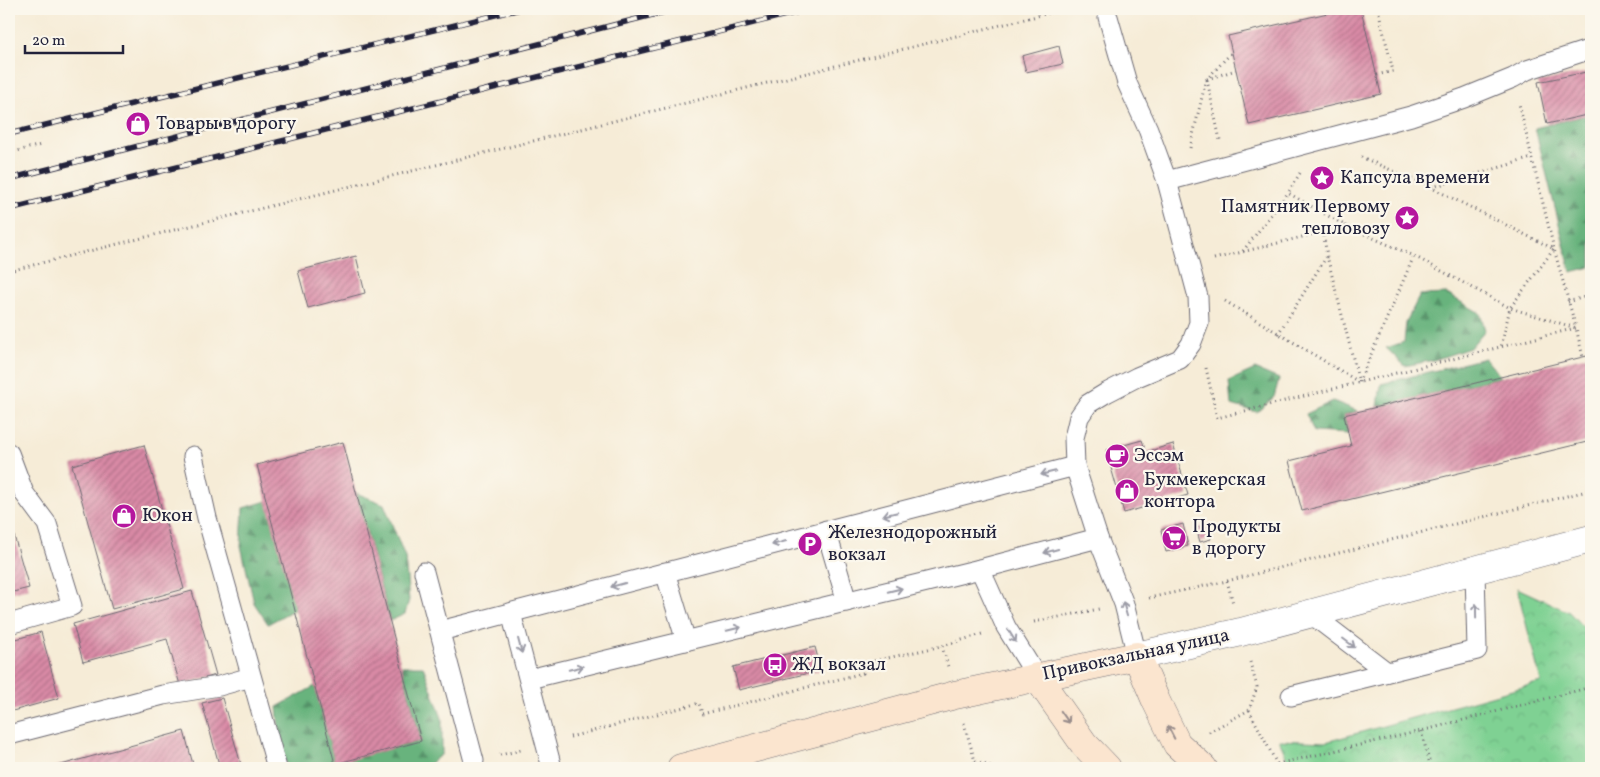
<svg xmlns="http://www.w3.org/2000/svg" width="1600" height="777" font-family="Vollkorn,serif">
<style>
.forest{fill:url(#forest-firs);stroke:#446a5c}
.park{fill:url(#park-crowns);stroke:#507a67}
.building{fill:url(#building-hatch)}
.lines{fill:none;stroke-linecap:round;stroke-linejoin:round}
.service-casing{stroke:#6c6972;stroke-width:21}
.tertiary-casing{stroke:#6c6972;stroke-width:29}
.secondary-casing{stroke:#6c6972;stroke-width:29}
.path{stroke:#6c6972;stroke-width:3;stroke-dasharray:1 4;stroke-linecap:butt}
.service{stroke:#fff;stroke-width:19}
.tertiary{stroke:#fff;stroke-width:28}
.secondary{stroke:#fbe5cf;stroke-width:28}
.rail-casing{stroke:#22223b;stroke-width:5.5}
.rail{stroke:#fbf7ec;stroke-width:4;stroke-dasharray:11;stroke-linecap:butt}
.oneway{stroke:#9c9ca7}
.oneway2{stroke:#998d8c}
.labels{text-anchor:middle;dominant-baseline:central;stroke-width:4.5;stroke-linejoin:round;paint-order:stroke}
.poi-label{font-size:19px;fill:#22223b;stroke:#fbf7ec;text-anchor:start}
.street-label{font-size:19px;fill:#22223b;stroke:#fbf7ec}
</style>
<defs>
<pattern id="forest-firs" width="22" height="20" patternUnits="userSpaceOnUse" patternTransform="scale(1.25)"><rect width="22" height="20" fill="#67b37d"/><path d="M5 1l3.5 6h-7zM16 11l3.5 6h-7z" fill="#549168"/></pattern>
<pattern id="park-crowns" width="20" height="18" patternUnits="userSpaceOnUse" patternTransform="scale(1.25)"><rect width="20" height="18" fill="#7fd193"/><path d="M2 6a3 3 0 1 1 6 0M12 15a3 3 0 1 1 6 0" fill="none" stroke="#6db380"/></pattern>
<pattern id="building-hatch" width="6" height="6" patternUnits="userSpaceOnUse" patternTransform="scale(1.25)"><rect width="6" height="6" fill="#d98aa6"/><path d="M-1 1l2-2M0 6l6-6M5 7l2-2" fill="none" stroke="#b07088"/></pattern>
</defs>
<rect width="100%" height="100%" fill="#fbf7ec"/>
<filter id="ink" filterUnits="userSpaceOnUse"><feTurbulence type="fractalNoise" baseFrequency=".02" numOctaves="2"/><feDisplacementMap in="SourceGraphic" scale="10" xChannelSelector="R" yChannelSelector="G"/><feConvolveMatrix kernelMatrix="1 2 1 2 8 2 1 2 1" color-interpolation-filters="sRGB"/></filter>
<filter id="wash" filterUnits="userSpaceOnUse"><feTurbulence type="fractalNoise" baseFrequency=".0096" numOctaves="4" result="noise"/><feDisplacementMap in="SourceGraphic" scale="20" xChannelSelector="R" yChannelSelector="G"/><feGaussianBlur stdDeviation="1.12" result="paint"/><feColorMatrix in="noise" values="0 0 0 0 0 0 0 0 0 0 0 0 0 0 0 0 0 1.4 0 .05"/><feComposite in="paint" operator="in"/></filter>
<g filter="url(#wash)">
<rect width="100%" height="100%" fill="#f6ecd7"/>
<g class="forest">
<polygon points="1591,114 1591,267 1571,272 1535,128"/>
<polygon points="1447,294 1480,313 1485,330 1470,348 1434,360 1405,366 1386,348 1404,342 1406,322 1420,295"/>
<polygon points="1485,358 1501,377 1378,407 1381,384"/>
<polygon points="1255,369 1279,379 1274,397 1257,412 1231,405 1229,381"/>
<polygon points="1333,401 1358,411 1344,415 1348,434 1314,432 1306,414"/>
<polygon points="356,493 384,504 405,557 409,600 405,614 390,621"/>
<polygon points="267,501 295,609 268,624 254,603 241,546 243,508"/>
<polygon points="402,666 423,666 442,718 442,754 424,768 289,768 281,755 277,707 315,686 335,763 421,741"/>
</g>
<polygon class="park" points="1517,588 1569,612 1582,626 1591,625 1591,768 1291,768 1279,740 1326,742 1541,682"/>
<g id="blocks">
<g class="building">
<polygon points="1345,9 1361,9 1381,94 1249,125 1228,36"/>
<polygon points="1059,46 1063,64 1026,72 1022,56"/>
<polygon points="1591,71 1591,114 1547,124 1538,82"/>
<polygon points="356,256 365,293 308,308 298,271"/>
<polygon points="1591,355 1591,441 1302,511 1289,461 1351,446 1344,415"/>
<polygon points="1142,440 1146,452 1173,444 1188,495 1124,513 1106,450"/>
<polygon points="343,442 421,741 335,764 257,465"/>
<polygon points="144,445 184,589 112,609 72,465"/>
<polygon points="9,518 29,588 9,593"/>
<polygon points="1183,524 1188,546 1166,552 1161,530"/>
<polygon points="1208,525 1211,539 1200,542 1196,528"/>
<polygon points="192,591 216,675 180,685 167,639 83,662 73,624"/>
<polygon points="41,632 59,698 9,712 9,641"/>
<polygon points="815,647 821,670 739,690 733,667"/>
<polygon points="222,698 242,768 220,768 202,703"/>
<polygon points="184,731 194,768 50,768"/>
</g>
</g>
</g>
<g filter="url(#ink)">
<use href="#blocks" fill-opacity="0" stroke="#6c6972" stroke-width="1"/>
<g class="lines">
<defs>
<g id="service">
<polyline points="1167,181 1411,116 1464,98 1513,78 1527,70 1591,49"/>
<polyline points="9,453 24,493 47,524 72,606 9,624"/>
<polyline points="193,456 207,518 277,768"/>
<polyline points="1075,466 1074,438 1079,417 1088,404 1106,393 1137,377 1180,359 1191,344 1199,323 1198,297 1167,181 1148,129 1127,83 1108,17"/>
<polyline points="826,530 847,602"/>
<polyline points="980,569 1098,538"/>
<polyline points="424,572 474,761"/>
<polyline points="665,572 686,641"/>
<polyline points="511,613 552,768"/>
<polyline points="1311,614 1387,672"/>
<polyline points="440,631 1075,466 1098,538 1124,604 1137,656"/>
<polyline points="529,679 980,569 1006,627 1037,677"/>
<polyline points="1291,696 1477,650 1475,571"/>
<polyline points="9,735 163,695 219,686 251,677"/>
</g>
<polyline id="tertiary" points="1137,656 1241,632 1591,539"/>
<g id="secondary">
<polyline points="1037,677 1084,744 1107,768"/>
<polyline points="681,768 955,695 1137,656 1156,701 1177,744 1203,768"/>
</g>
</defs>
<use href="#service" class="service-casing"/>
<use href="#tertiary" class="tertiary-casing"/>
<use href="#secondary" class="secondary-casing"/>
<g class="path">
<polyline points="1328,9 1329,12"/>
<polyline points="1377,75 1393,71 1378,9"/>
<polyline points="1207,79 1236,70"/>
<polyline points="1207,80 1220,140"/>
<polyline points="1190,148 1206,80 1232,52"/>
<polyline points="9,153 41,145"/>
<polyline points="1361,157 1430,187 1554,249 1510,308 1501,347"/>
<polyline points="1300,173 1288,193 1346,226 1414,256 1510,308 1576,328 1583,357"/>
<polyline points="1432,187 1532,158"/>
<polyline points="1323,231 1327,256 1359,382"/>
<polyline points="1243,251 1288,193"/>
<polyline points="1214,259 1346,226"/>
<polyline points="9,271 1065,9"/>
<polyline points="1225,301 1359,382"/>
<polyline points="1568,302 1591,295"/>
<polyline points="1278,334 1327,256"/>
<polyline points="1206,368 1217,418 1576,328 1554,249 1519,104"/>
<polyline points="1359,382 1414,256"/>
<polyline points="1227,581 1233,603"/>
<polyline points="1149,598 1227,581 1591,490"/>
<polyline points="1034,622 1099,609"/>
<polyline points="942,646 948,667"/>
<polyline points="1249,710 1277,764 1282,768"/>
<polyline points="964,723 975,761 974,768"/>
<polyline points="1421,731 1431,768"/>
<polyline points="1209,732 1249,710 1257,687 1250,662"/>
<polyline points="570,737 699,703 702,714 863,673 860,664 942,646 982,634"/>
<polyline points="500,755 521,750"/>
<polyline points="975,761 996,768"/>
<polyline points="1277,764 1421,731 1591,687"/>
</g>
<use href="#service" class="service"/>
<use href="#tertiary" class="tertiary"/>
<use href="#secondary" class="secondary"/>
<defs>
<g id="rail">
<polyline points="9,134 520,9"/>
<polyline points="9,179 676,9"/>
<polyline points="9,209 810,9"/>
</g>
</defs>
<use href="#rail" class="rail-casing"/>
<use href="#rail" class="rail"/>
</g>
<defs><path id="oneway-shaft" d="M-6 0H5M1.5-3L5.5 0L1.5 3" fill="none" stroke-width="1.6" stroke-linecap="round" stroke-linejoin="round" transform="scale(1.25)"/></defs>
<g class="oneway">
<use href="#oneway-shaft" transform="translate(1048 473) rotate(166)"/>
<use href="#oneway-shaft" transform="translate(890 514) rotate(166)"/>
<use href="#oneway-shaft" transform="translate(779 543) rotate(165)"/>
<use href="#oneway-shaft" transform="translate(1051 551) rotate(165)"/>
<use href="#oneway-shaft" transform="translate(618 585) rotate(165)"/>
<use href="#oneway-shaft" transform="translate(895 590) rotate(-14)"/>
<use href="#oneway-shaft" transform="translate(1125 609) rotate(-106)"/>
<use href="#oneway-shaft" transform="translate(1476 611) rotate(-91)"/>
<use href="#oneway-shaft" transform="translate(734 629) rotate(-14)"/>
<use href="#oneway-shaft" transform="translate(1012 636) rotate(58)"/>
<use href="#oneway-shaft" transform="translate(1349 643) rotate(37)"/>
<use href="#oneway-shaft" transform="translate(520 646) rotate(75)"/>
<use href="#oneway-shaft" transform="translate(576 668) rotate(-14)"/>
</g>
<g class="oneway2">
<use href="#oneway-shaft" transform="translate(1065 717) rotate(55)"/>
<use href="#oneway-shaft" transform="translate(1171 732) rotate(-117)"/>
</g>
</g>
<defs>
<symbol id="shop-disc" viewBox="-11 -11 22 22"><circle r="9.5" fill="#b5179e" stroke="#fbf7ec"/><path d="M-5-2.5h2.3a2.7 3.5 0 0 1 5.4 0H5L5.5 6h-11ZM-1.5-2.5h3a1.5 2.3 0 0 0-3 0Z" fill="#fff"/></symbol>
<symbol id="sight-disc" viewBox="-11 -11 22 22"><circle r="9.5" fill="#b5179e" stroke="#fbf7ec"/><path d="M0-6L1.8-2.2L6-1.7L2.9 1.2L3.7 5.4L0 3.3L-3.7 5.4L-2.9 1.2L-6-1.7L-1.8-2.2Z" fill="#fff"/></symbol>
<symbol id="cafe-disc" viewBox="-11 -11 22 22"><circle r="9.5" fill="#b5179e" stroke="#fbf7ec"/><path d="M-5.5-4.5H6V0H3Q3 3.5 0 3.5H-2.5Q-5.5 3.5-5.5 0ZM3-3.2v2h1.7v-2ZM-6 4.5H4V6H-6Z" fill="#fff"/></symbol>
<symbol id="supermarket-disc" viewBox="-11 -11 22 22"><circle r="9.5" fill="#b5179e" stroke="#fbf7ec"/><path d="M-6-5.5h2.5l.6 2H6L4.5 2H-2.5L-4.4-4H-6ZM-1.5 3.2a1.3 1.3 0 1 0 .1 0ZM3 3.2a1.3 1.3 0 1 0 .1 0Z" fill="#fff"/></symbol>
<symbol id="parking-disc" viewBox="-11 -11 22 22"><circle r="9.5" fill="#b5179e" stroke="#fbf7ec"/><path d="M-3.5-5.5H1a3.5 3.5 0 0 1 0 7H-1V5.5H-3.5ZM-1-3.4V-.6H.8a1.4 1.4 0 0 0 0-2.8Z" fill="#fff"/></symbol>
<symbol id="bus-disc" viewBox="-11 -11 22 22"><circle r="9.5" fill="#b5179e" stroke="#fbf7ec"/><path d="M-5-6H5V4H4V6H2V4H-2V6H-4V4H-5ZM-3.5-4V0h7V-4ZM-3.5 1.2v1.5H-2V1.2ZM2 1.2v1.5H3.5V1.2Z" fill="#fff"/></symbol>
</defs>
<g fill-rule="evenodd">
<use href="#shop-disc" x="124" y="110" width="28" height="28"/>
<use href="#sight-disc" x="1308" y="164" width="28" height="28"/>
<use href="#sight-disc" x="1393" y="204" width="28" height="28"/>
<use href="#cafe-disc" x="1103" y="442" width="28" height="28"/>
<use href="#shop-disc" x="1113" y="477" width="28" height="28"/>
<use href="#shop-disc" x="110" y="502" width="28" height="28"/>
<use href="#supermarket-disc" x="1160" y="524" width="28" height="28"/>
<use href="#parking-disc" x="796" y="530" width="28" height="28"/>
<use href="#bus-disc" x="761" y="651" width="28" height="28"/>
</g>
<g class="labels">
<g class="poi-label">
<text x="156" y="124">Товары в дорогу</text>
<text x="1340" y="178">Капсула времени</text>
<text x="1390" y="207" text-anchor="end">Памятник Первому<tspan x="1390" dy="22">тепловозу</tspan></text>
<text x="1134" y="456">Эссэм</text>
<text x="1144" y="480">Букмекерская<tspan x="1144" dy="22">контора</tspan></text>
<text x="142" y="516">Юкон</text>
<text x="1192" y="527">Продукты<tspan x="1192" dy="22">в дорогу</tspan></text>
<text x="828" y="533">Железнодорожный<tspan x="828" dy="22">вокзал</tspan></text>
<text x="792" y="665">ЖД вокзал</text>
</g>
<g class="street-label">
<text transform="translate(1136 655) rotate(-12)">Привокзальная улица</text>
</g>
</g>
<rect width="1600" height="777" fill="none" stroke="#fbf7ec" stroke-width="30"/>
<path d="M25 45v8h98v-8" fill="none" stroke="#22223b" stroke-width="2.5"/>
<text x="32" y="45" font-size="15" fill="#22223b" stroke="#fbf7ec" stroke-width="4" paint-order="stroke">20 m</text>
</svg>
